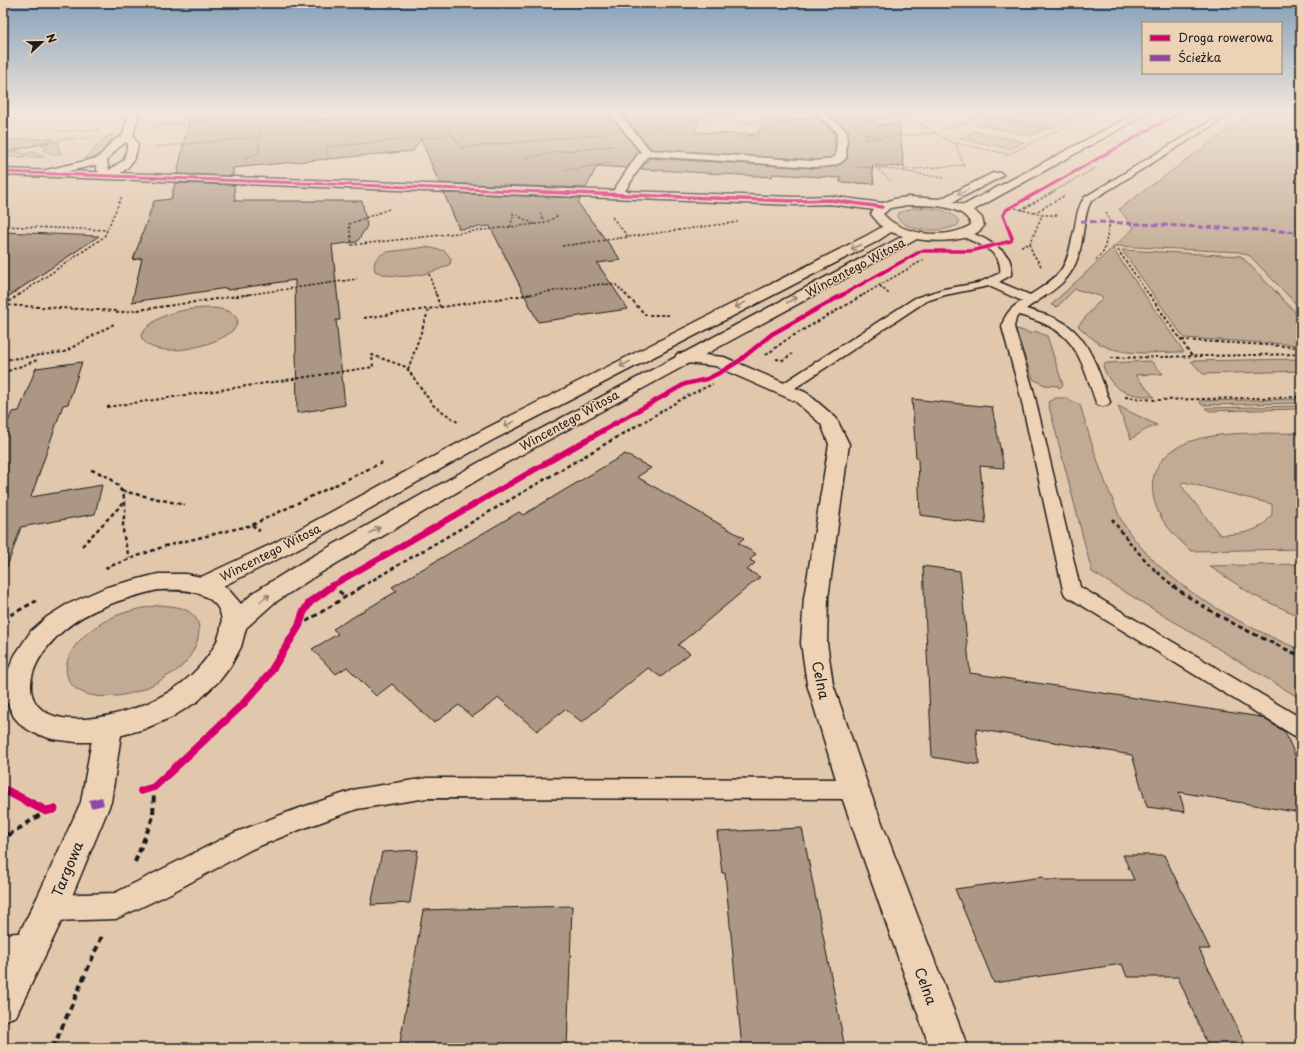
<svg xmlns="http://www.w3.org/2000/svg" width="1304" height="1051" font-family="'Playpen Sans',sans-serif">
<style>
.green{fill:#c1ab94;stroke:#6e6458;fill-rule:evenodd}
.building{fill:#ab9783;stroke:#1c1c1c}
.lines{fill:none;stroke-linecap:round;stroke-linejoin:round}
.service-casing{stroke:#1c1c1c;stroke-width:3}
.minor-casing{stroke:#1c1c1c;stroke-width:3}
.tertiary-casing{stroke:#1c1c1c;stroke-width:3}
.secondary-casing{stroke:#1c1c1c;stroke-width:3}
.path-far5{stroke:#1c1c1c;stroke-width:1;stroke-dasharray:2 1.5;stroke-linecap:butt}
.path-far4{stroke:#1c1c1c;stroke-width:1.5;stroke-dasharray:2.5 2;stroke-linecap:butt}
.path-far3{stroke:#1c1c1c;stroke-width:2;stroke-dasharray:3 2.5;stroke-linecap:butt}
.path-far2{stroke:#1c1c1c;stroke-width:2.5;stroke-dasharray:4 3;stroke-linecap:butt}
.path-far1{stroke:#1c1c1c;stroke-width:3;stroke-dasharray:5 3.5;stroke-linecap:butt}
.path{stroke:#1c1c1c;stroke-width:4;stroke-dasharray:6 4.5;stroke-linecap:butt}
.service{fill:#eed2b5;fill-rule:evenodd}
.minor{fill:#eed2b5;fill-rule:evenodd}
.tertiary{fill:#eed2b5;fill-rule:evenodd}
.secondary{fill:#eed2b5;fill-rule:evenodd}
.quiet-far1{stroke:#8e44ad;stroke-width:3;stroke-dasharray:6 3;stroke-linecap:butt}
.quiet{stroke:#8e44ad;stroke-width:8;stroke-dasharray:16 8;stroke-linecap:butt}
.cycleway-far5-casing{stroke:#eed2b5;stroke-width:4}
.cycleway-far4-casing{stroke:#eed2b5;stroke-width:5}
.cycleway-far3-casing{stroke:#eed2b5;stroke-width:6}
.cycleway-far2-casing{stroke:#eed2b5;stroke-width:8}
.cycleway-far1-casing{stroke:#eed2b5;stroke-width:10}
.cycleway-casing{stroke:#eed2b5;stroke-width:12}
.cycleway-far5{stroke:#d6006c;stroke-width:3}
.cycleway-far4{stroke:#d6006c;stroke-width:3.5}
.cycleway-far3{stroke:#d6006c;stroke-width:4.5}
.cycleway-far2{stroke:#d6006c;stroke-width:6}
.cycleway-far1{stroke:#d6006c;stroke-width:8}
.cycleway{stroke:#d6006c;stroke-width:9}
.oneway{stroke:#908070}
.labels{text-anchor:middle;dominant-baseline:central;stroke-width:3;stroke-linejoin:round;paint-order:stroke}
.street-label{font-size:12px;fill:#1c1c1c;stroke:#eed2b5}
.near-street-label{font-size:14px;fill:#1c1c1c;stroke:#eed2b5}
</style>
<rect width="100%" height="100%" fill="#e1c7ac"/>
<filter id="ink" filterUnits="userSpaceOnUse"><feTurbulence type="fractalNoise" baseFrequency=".025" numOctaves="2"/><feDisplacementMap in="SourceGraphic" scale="8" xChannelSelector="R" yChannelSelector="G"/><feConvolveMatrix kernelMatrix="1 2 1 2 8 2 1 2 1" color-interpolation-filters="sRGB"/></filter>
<g filter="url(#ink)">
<g class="green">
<polygon points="1002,111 1087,111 1051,129 990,116"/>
<path d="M1254 111H1301V309L1250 256 1240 252 1115 246 1113 249 1184 352C1156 352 1125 357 1100 344 1092 339 1085 332 1078 326L1103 297 1075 289 1057 307 1051 305 1134 228 1119 209Z"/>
<polygon points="989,118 1045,129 1031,136 974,124"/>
<polygon points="974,131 1024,142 1010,149 960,138"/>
<path d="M114 135C108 144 98 162 85 158L107 136Z"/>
<polygon points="53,138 52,140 3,153 3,140"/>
<polygon points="58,141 59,142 58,149 62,153 56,155 43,150 49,148 42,145"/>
<polygon points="16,151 24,154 32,152 45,157 11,157 3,159 3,154"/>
<path d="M914 208C929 208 949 208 959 221L958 225C942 233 907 233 897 217L898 213Z"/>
<path d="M426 247 445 251 451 259 450 264C430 276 396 281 375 271 372 261 377 256 387 252Z"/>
<polygon points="1122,250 1241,256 1301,318 1301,345 1184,338"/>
<path d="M212 308C223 309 233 310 238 321 237 323 236 327 234 329 220 346 150 363 141 336 154 312 188 308 212 308Z"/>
<polygon points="1014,328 1033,334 1035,331 1047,336 1063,385 1059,388 1058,386 1045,385 1033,379"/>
<polygon points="1301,359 1301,371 1203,374 1191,361"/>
<path d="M1151 361 1163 374 1135 375 1154 397C1136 395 1121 395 1110 380 1107 375 1104 371 1103 365L1107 363Z"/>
<path d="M1056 398H1066L1080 405C1090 438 1100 472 1114 503 1117 510 1120 519 1124 525 1165 586 1235 622 1301 650V699L1092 572 1048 402Z"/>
<polygon points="1301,399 1301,403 1202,405 1199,401"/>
<polygon points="1118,406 1157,425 1145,430 1131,439"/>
<polygon points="1301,406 1301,409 1209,411 1205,408"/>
<path d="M1301 433V549L1191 551C1179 540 1165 527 1158 511 1140 470 1168 444 1207 437 1237 431 1270 434 1301 433ZM1184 482 1272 504V514C1261 533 1240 534 1220 535L1180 484Z"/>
<polygon points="1301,564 1301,617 1253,595 1209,566"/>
<path d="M160 605C167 606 175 606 181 608 212 618 197 651 181 667 178 670 173 673 169 675 152 686 136 694 116 696 62 702 50 663 90 631 111 614 135 609 160 605Z"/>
</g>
<g class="building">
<polygon points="191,111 306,111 307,121 409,111 607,111 639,152 627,168 597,166 586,188 439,183 421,139 413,151 233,168 233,176 177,174"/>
<polygon points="619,111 704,111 694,132 758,135 767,111 791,111 789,120 818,118 835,133 835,155 827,159 813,160 651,149"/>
<polygon points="863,115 878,125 899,123 904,167 872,166 874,184 840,182 841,178 773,174 772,177 641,169 649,158 813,168 831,167 840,164 847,159 848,131 832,117"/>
<polygon points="175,183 234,185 235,201 362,201 367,226 357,242 332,245 340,320 336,320 345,405 297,413 295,280 227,290 227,288 132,302 142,258 133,260 154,201 171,199"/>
<polygon points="444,193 581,198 578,203 621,260 597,263 628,309 538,322 490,226 459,229"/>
<polygon points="3,232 99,236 3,300"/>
<polygon points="82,362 68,404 63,405 31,497 102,485 95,514 21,527 7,567 3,567 3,434 12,412 19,411 36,368"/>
<polygon points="912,399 992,407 1004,468 980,466 986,524 920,515 918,459 916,458"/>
<polygon points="625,454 651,468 637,477 744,538 738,543 756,554 750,560 755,563 747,570 760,577 678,645 690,653 661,677 648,668 582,722 565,709 537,731 499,698 472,717 459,705 434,723 392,684 376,696 347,667 336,674 312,649 338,634 333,629 397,591 392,587 519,512 523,515"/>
<polygon points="923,566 960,571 970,673 1261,717 1285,732 1301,769 1301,813 1179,792 1185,812 1147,807 1132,755 976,729 979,765 932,757"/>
<polygon points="802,828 845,1048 742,1048 725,873 722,873 717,832"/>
<polygon points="418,850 410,903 371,905 382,852"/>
<polygon points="1123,855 1164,855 1210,949 1199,949 1247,1048 1209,1048 1178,977 1127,977 1122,964 994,983 955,889 1043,877 1045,880 1134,880"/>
<polygon points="572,906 567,1048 399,1048 423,910"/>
</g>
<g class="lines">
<defs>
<g id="service">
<path d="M1223 111H1231V114L1091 201C1085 212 1084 227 1082 240 1075 282 1057 287 1026 309 1039 313 1054 316 1066 324 1091 341 1100 376 1110 402L1108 405 1103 406 1098 405 1096 402C1078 351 1075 330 1019 315L1016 318 1014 327 1033 389 1080 587 1301 718V738L1293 735 1065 595 1063 590 1019 389 1002 327C1004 314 1012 307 1022 301L989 286 945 295 926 301 789 392 784 393 779 392 777 389 779 386 915 298 944 289 978 283 1000 273C1003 251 978 244 961 236L960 234 961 232C973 229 1004 249 1009 259 1012 265 1011 270 1011 275L999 282 1030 295C1067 272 1066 266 1075 226 1077 215 1078 206 1085 197L1223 113Z"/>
<polygon points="427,778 854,779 862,782 866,789 862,796 854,799 427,798 357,809 299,830 252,849 169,894 116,919 50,921 41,917 37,908 41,899 50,895 115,893 234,833 294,810 357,789"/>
<polygon points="31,932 41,935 44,945 41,955 31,958 3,960 3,934"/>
</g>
<g id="minor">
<path d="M129 111H139L133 136 138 144C136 161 126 174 108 178 102 177 96 171 96 165L46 176 42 175 40 173 42 171 98 158 111 143 123 135ZM126 142 128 144 124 160 109 170 108 167 107 160 119 147Z"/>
<path d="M608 111H617L650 150 813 161 827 160 836 156 837 132 812 111H822L847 131 846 158C839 167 824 167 813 167L649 156 646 158 621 197H613L611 194 638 154 641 152Z"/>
<polygon points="683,353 724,357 807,393 836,418 849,444 828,598 827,643 833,684 869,789 968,1048 930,1048 839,789 807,684 801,643 804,598 829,444 821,424 795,401 715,366 677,362 675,358 677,354"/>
</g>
<g id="tertiary">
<polygon points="3,169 795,197 830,196 882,203 886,204 888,207 886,210 882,211 830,204 795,205 3,175"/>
<polygon points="108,716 118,720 122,728 111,802 62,920 16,1016 3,1021 3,965 38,896 81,802 94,728 98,720"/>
</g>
<path id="secondary" d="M1140 111H1152L974 210 982 218 984 226C972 243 935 242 917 239L506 463 317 575 274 603 246 628 241 647 230 667 220 680 198 701 172 717 144 729 119 736 90 742H76L52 739 34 733 22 726 14 717 5 698 3 687 6 675 15 655 31 631 47 617 66 605 107 587 158 574H186L201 577 274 543 477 433 866 236 882 227 871 214 878 205 894 199 908 197 940 199 993 173H1001L1003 175 1001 177 953 202 964 205ZM908 205C926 205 965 204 971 225 947 240 902 236 883 214L890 208ZM891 232 903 236 492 455 301 563 256 591 241 604 228 589 223 586 290 553 491 441 876 242ZM158 590C170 590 183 589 194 592 251 609 207 666 178 686 152 704 124 714 94 718 17 728 15 672 64 630 90 608 125 598 158 590Z"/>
</defs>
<use href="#service" class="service-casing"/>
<use href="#minor" class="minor-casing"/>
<use href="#tertiary" class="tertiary-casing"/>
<use href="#secondary" class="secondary-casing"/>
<g class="path-far5">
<polyline points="724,111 754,139"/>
<polyline points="899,111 956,145 964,167"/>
<polyline points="646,117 800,125"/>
<polyline points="705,119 729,111"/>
<polyline points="445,122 461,148 605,134"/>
<polyline points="860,123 903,114"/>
<polyline points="153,126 258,116"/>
<polyline points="654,128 698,121"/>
<polyline points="942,128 953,128 991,111"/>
<polyline points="58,131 100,130"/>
<polyline points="865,134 877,137"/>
<polyline points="742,138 761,130 787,125"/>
<polyline points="864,139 936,133"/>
<polyline points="955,143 1008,154"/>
<polyline points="155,147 259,137"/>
<polyline points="16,150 62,139 91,138"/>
<polyline points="1005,156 1097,111"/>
<polyline points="244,158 259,153 258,111"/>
<polyline points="328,158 326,147 453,135"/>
<polyline points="525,158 555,152 614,146"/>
<polyline points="858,167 889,169 943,178"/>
<polyline points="876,168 892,182"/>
<polyline points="567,170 610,163"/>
<polyline points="903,170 964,165"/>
<polyline points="1051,193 1095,168"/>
</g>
<g class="path-far4">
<polyline points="1015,208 1042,215 1059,215"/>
<polyline points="389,209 349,224 352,245 545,223 559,215"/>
<polyline points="1021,210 1053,192"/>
<polyline points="512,213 534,224"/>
<polyline points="540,213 545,223"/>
<polyline points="1034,213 1064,196"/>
<polyline points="612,217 628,237"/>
<polyline points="3,226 107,230"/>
<polyline points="510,227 514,214"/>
<polyline points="1030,244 1032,252 1041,266"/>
<polyline points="562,246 738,222"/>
<polyline points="1021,246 1030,244 1042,215"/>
<polyline points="1118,250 1149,295"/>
<polyline points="1096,260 1104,251 1110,222 1106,212"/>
<polyline points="429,274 436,295"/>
<polyline points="880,286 889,294"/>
<polyline points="19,295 104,237 122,196"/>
<polyline points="245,295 357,279"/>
<polyline points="526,295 602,284 616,285 626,295"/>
<polyline points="863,295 925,259"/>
</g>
<g class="path-far3">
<polyline points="436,294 440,307"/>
<polyline points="625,294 646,315 669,315"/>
<polyline points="1149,294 1192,356"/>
<polyline points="3,305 116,311"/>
<polyline points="4,305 20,294"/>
<polyline points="116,313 252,294"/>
<polyline points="364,318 533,294"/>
<polyline points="1182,340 1301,347"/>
<polyline points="766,355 786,340 865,294"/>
<polyline points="1111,358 1301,354"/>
<polyline points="776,359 783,360 792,354"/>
<polyline points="3,360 64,352 114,324"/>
<polyline points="408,370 429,309"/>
<polyline points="3,373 37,360"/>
<polyline points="1125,397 1155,400 1301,397"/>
<polyline points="107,407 373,367 372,355 406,367 433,405 459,423"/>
<polyline points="640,424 687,396 713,384"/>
</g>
<g class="path-far2">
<path d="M91 470C112 476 127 488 125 512 124 517 123 522 123 527 123 538 127 548 129 558"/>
<polyline points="122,491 185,505"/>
<path d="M1112 519C1130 544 1150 568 1175 587"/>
<polyline points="252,525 260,531"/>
<polyline points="82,546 123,503"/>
<polyline points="105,568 165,546 252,525 385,461"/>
<polyline points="361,587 641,423"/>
</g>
<g class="path-far1">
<polyline points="332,586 345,596"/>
<path d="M1173 586C1213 615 1256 636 1301 656"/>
<polyline points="3,619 36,601"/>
<polyline points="299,626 363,586"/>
<polyline points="154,787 154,792"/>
</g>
<g class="path">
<polyline points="3,832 9,835"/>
<polyline points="3,845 9,835 46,811"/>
<polyline points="135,862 153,817 154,791"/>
<polyline points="53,1048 102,936"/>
</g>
<use href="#service" class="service"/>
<use href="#minor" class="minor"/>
<use href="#tertiary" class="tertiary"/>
<use href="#secondary" class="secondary"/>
<polyline class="quiet-far1" points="1081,221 1301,232"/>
<polyline class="quiet" points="90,804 103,801"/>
<defs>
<g id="cycleway-far5">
<polyline points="3,172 570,193"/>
<polyline points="1037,193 1182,111"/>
</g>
<g id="cycleway-far4">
<polyline points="543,192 795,201 830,200 882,207"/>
<polyline points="842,295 921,251 971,251 1011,241 1012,238 1003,215 1006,210 1038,192"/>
</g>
<polyline id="cycleway-far3" points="614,424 685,384 707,379 721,372 739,361 772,334 844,294"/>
<polyline id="cycleway-far2" points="330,587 616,423"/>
<g id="cycleway-far1">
<polyline points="3,789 9,792"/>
<polyline points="141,791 154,787 243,704 268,676 299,626 303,613 310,602 332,586"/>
</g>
<polyline id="cycleway" points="7,791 46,811 54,809"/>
</defs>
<use href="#cycleway-far5" class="cycleway-far5-casing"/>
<use href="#cycleway-far4" class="cycleway-far4-casing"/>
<use href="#cycleway-far3" class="cycleway-far3-casing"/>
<use href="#cycleway-far2" class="cycleway-far2-casing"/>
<use href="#cycleway-far1" class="cycleway-far1-casing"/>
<use href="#cycleway" class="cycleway-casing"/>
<use href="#cycleway-far5" class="cycleway-far5"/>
<use href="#cycleway-far4" class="cycleway-far4"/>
<use href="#cycleway-far3" class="cycleway-far3"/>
<use href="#cycleway-far2" class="cycleway-far2"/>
<use href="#cycleway-far1" class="cycleway-far1"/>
<use href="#cycleway" class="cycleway"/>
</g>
<defs><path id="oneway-shaft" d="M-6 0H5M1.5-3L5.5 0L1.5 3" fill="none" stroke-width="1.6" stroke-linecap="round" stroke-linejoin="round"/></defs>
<g class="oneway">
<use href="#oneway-shaft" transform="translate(963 192) rotate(154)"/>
<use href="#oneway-shaft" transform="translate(856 247) rotate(153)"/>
<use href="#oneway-shaft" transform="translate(792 300) rotate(-28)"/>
<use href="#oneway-shaft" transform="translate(740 305) rotate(153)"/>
<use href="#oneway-shaft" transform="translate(625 364) rotate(153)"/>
<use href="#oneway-shaft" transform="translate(509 424) rotate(153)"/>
<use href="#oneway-shaft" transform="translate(375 530) rotate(-30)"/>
<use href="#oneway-shaft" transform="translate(265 598) rotate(-37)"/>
</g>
</g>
<linearGradient id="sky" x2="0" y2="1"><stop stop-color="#87a1ba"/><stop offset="0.43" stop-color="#f2e6da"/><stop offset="1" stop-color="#f2e6da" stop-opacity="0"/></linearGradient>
<rect width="1304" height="259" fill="url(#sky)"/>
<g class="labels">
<g class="street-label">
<text transform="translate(855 267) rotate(-28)">Wincentego Witosa</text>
<text transform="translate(569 420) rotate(-29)">Wincentego Witosa</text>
<text transform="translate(270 552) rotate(-27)">Wincentego Witosa</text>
</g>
<g class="near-street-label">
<text transform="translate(821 680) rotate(78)">Celna</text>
<text transform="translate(67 869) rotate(-67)">Targowa</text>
<text transform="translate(926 986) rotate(70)">Celna</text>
</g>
</g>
<rect width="1304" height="1051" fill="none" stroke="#eed2b5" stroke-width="16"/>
<rect x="8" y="8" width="1288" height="1035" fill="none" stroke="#1c1c1c" stroke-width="1.5" filter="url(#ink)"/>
<rect x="1142" y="22" width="140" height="52" fill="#eed2b5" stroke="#9a8978"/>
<rect x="1150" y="35" width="20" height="6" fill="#d6006c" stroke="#9a8978"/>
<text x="1178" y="42" font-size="12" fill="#1c1c1c">Droga rowerowa</text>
<rect x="1150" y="55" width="20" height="6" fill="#8e44ad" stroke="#9a8978"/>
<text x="1178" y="62" font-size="12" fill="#1c1c1c">Ścieżka</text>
<g transform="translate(42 42) rotate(68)" stroke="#eed2b5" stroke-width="3" paint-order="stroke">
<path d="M0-3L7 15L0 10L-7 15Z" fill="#1c1c1c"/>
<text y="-6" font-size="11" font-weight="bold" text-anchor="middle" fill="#1c1c1c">N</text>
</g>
</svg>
